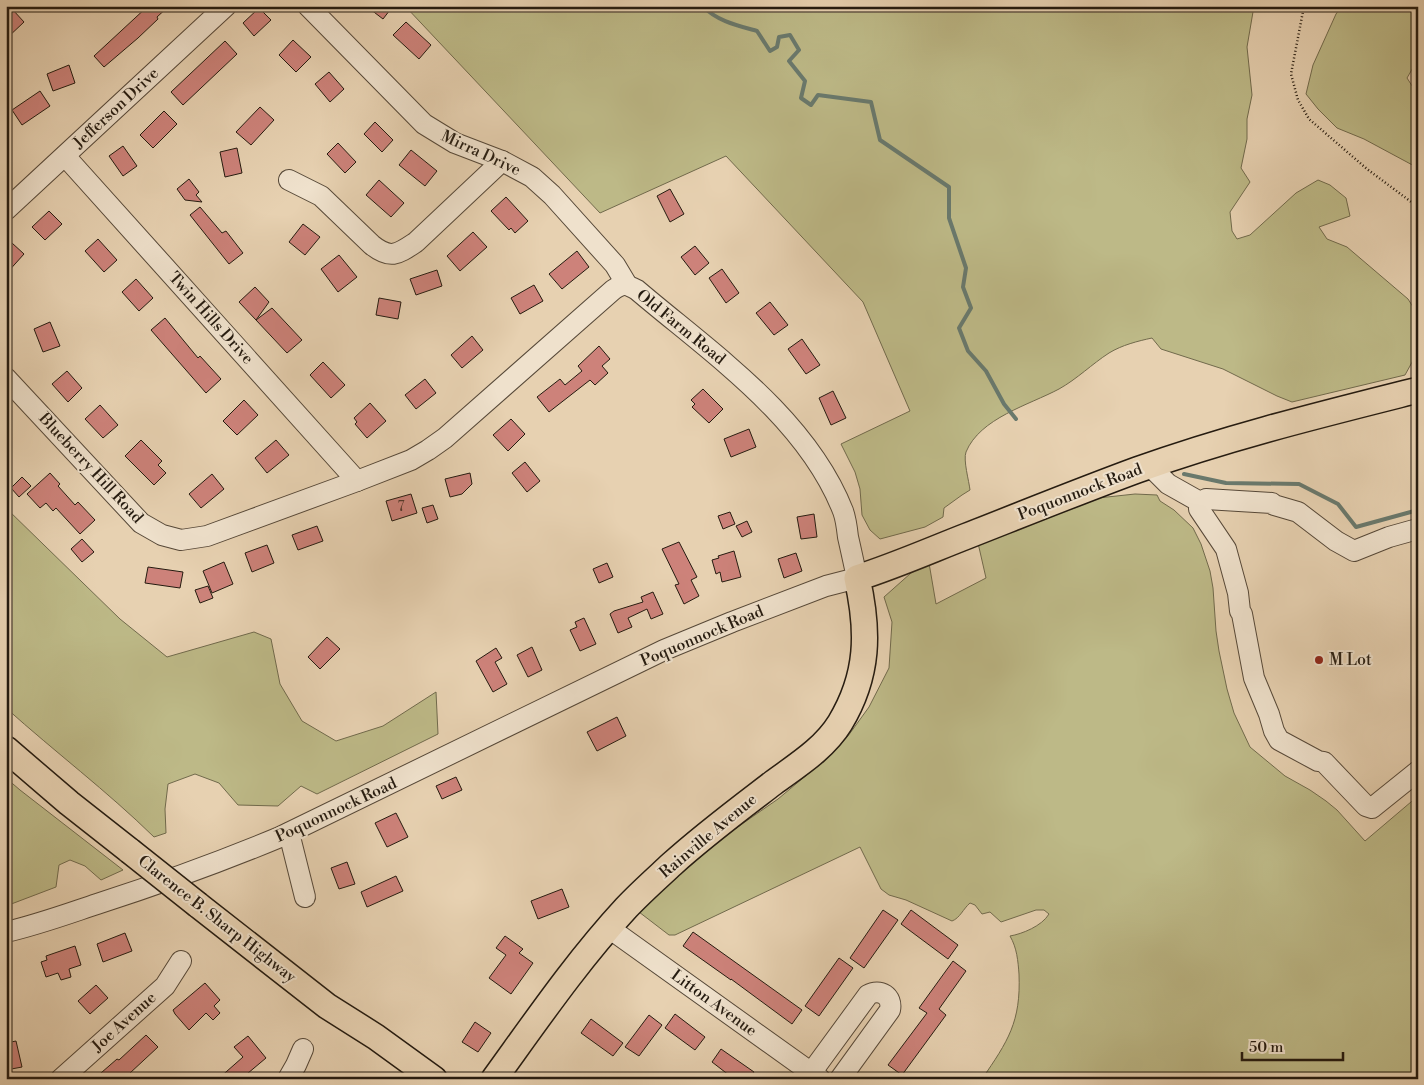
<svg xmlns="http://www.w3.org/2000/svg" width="1424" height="1085" font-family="'Libre Bodoni',serif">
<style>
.green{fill:#bdb987;stroke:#716a4c}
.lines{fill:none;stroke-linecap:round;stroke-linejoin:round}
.stream{stroke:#69796d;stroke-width:4}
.building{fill:#cd827a;stroke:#251b10}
.minor-casing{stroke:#564838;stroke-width:22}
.major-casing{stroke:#251b10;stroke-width:28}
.path{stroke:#251b10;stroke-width:2.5;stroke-dasharray:1 2.5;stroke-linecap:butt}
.minor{stroke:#efe1cc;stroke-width:20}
.major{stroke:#e7d1b1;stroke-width:25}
.major-bridge-casing{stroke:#251b10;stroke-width:28;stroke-linecap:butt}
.major-bridge{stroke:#e7d1b1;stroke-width:25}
.poi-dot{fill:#8f2418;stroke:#efe1cc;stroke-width:2}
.labels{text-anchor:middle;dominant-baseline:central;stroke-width:4;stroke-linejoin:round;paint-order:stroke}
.number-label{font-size:14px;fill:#4f352a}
.street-label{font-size:16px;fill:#251b10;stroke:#efe1cc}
.poi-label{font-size:16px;fill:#251b10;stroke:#efe1cc;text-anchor:start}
</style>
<rect width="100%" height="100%" fill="#e7d1b1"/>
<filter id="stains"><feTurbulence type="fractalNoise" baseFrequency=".004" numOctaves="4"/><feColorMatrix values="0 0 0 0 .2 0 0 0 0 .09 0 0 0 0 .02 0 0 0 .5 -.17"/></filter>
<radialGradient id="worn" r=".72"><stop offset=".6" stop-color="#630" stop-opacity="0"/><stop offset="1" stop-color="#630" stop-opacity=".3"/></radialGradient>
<g class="green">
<path d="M405 6H1254L1247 47 1252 95 1247 119V139L1241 168 1250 182 1230 212 1232 231 1237 239 1250 235 1296 193 1318 180 1330 185 1346 198 1350 216 1319 227 1327 239 1347 247 1408 299 1415 310 1417 333 1416 355 1405 375 1292 402 1277 396 1223 369 1161 349 1152 338C1138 341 1122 345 1109 353 1092 364 1077 379 1059 389 1029 405 980 418 966 452 963 460 969 481 970 490L962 495 944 508 943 517 925 527 880 539 870 530 862 515 860 489 855 472 841 444 910 411 863 302 726 156 600 213Z"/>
<polygon points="1342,6 1418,6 1418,59 1407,78 1418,95 1418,168 1364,139 1337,128 1318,109 1306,94 1313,65 1336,14"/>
<path d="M1135 494 1157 495 1160 501 1174 510 1193 528 1201 544 1210 571 1213 588 1216 631 1219 651 1227 689 1234 713 1250 747 1285 776 1310 790 1326 801 1337 810 1365 841 1418 796V1079H982C1008 1041 1021 1022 1019 974 1018 961 1017 948 1010 936 1022 934 1042 926 1049 914L1044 910H1036L1001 922 990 912 982 914 975 905 970 903C963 909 960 918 952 921L906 900 889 895 881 889 860 847 675 935H669L639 912 706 849 778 799 827 758 848 736 869 707 889 668 892 622 884 597 911 573 929 563 936 604 986 578 978 543 1098 498Z"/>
<path d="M6 508 120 619 167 657 254 632 271 639 280 684 302 721 336 741 383 726 436 692 438 734 317 794 301 786 278 806 238 805 219 783 195 774 168 784 165 809 166 833 154 837C107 791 55 752 6 708Z"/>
<polygon points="6,778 20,790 123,870 101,880 85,866 70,860 59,865 56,887 6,906"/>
</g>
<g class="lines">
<g class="stream">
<path d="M703 6C716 21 739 26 757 31L770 51 777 47 779 37 790 35 799 50 789 61 805 81 801 98 811 105 818 95 871 102 880 140 949 187V218L966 268 963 287 971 308 959 328 968 351 986 371 1004 404 1016 419"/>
<polyline points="1184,474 1226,483 1299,484 1338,504 1356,527 1418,510"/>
</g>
</g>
<g class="building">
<polygon points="148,6 169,6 157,17 158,19 138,38 104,67 94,56"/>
<polygon points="366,6 393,6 383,19"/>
<polygon points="259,8 271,20 254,36 243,23"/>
<polygon points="13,10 24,22 6,39 6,17"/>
<polygon points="406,22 431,45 419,59 393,35"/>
<polygon points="293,40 311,57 296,72 279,55"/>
<polygon points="225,41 237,54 183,105 171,92"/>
<polygon points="69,65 75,83 53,91 47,74"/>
<polygon points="329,72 344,89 330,102 315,84"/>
<polygon points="40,91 50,106 22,125 12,110"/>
<polygon points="260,107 274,120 251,145 236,132"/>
<polygon points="164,111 177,124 153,148 140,135"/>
<polygon points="375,122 393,140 382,152 364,134"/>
<polygon points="338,143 356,162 345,173 327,154"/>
<polygon points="123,146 137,166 123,176 109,156"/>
<polygon points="237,148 242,173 225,177 220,152"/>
<polygon points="411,150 437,171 425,186 399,165"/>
<polygon points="189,179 199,192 196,195 202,202 185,200 177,189"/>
<polygon points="379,180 404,203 391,217 366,195"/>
<polygon points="670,189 684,214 670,222 657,196"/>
<polygon points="506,197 528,221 515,233 511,228 509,230 491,211"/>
<polygon points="200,207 222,233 226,231 243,253 229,264 190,215"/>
<polygon points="49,211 62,224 45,240 32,227"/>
<polygon points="303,224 320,237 305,255 289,242"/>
<polygon points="473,232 487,247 460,271 447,256"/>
<polygon points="98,239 117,260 104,272 85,251"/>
<polygon points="12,243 24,254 6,274 6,250"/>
<polygon points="695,246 709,263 695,275 681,257"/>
<polygon points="577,251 589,267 562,289 549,274"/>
<polygon points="339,255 357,277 338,292 321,269"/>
<polygon points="722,269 739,293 726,303 709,278"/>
<polygon points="437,270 442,286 416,295 410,279"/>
<polygon points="136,279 153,298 139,311 122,292"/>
<polygon points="534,285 543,301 520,314 511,298"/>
<polygon points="255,287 269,302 256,320 239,302"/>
<polygon points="379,298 401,302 398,319 376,315"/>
<polygon points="770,302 788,325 774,335 756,313"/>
<polygon points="272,308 302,340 287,353 256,320"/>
<polygon points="165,318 198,358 200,356 221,379 206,393 151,330"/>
<polygon points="50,322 60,346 43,352 34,329"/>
<polygon points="472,336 483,350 462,368 451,355"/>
<polygon points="802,339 820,365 806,374 788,349"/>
<polygon points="599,346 610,359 602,366 608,373 595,385 590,380 549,412 537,397 560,379 565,385 582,371 578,366"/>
<polygon points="323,362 345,385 331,398 310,375"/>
<polygon points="67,371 82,388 68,402 52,384"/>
<polygon points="425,379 436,393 416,409 405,395"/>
<polygon points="703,389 723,409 709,423 692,407 695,404 691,400"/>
<polygon points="833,391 846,418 831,425 819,398"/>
<polygon points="244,400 258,415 237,435 223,421"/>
<polygon points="370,403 386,421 367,438 355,424 357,422 354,418"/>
<polygon points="100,405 118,425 103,438 85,419"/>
<polygon points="511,419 525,434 508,451 493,435"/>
<polygon points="749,429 756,447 731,457 724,439"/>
<polygon points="141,440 162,461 158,465 166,473 154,485 125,456"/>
<polygon points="276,440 289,455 267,473 255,458"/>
<polygon points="525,462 540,481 527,492 512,473"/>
<polygon points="50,473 60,484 58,486 75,505 78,502 95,520 80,534 56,508 53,511 46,503 40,508 27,494"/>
<polygon points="470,473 472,484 462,494 450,497 445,479"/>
<polygon points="212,474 224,489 201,508 189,494"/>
<polygon points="22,477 31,486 19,497 11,488"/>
<polygon points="411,494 417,513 392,521 386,501"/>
<polygon points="433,505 438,519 427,523 422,508"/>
<polygon points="730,512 735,524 723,529 718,516"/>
<polygon points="814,514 817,537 801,539 797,517"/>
<polygon points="747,521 752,532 742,537 736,526"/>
<polygon points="317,526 323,541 298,550 292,535"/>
<polygon points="82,539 94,552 82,562 71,549"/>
<polygon points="679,542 697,577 691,580 699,596 684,604 675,585 679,584 662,549"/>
<polygon points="267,545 274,563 252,572 245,553"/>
<polygon points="734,551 741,577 722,582 720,572 716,574 712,560 719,558 718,556"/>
<polygon points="796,553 802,571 784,578 778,559"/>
<polygon points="224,562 233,584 212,593 203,571"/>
<polygon points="607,563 613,577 599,583 593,569"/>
<polygon points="148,567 183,572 180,588 145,583"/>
<polygon points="208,586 213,598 200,603 195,590"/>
<polygon points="653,592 663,614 651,619 647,609 628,618 632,627 618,633 610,614 614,611 643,602 641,597"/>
<polygon points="584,618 596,644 580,651 570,630 577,627 575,622"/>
<polygon points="327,637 340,649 320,669 308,657"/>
<polygon points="532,647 542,670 528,677 517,655"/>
<polygon points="496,648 502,658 495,662 507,684 493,692 476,661"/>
<polygon points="617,717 626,736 597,751 587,732"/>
<polygon points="456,777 462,790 442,799 436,786"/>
<polygon points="396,813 408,837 387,847 375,823"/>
<polygon points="347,862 355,884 339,889 331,868"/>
<polygon points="396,876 403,891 367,907 361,892"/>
<polygon points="562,889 569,907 538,919 531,901"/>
<polygon points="883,910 898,920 864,968 850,958"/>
<polygon points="911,910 958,945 948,959 901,924"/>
<polygon points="693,932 802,1010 792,1024 731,979 731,980 683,946"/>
<polygon points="125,933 132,951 103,962 97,944"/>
<polygon points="505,936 523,949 519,953 533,963 511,994 489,978 506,955 496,948"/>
<polygon points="75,946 81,965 69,969 71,977 61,980 58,973 46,977 41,962 47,960 46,956"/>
<polygon points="839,958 853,968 819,1016 805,1006"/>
<polygon points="953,961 966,971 939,1009 946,1015 902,1075 888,1065 927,1013 919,1008"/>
<polygon points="205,983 220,1000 214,1006 220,1013 213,1020 206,1013 189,1030 175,1014 173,1010"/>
<polygon points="96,985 108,998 90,1014 78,1001"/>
<polygon points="675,1014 705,1037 695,1050 665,1028"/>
<polygon points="649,1015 662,1025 639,1056 625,1047"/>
<polygon points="591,1019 623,1043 613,1056 581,1033"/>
<polygon points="475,1022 491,1033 478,1052 462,1042"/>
<polygon points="146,1035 158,1047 130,1073 135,1079 94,1079 117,1059 119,1060"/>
<polygon points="248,1036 266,1058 241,1079 218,1079 243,1057 234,1047"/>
<polygon points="16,1041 22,1067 6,1070 6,1043"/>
<polygon points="721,1049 754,1072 749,1079 734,1079 712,1062"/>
</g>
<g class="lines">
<defs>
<g id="minor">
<polyline points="308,6 424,124 455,143 502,161 532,177 552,195 615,265 627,285"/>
<polyline points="65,156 357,481"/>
<path d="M289 180 321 196 372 245C391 260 398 254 416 242L502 161"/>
<polyline points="6,210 226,6"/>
<path d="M6 378 141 523 162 535 181 540 207 536 357 481 411 460 428 450 445 438 613 290C624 283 626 284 637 290 711 353 806 417 843 511 846 519 847 528 848 537 851 550 854 564 857 578L826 586 732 622 664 650 280 837C220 862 159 884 97 904 67 914 37 925 6 932"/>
<polyline points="1150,466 1168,484 1200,502 1206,499 1272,503 1274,505 1298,512 1336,541 1354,551 1389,537 1414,530 1418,533"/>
<polyline points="1200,502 1199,509 1226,549 1238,593 1240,611 1242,614 1254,678 1269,714 1274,731 1279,740 1318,761 1324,762 1366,806 1372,808 1418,771"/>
<polyline points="289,833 305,897"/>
<polyline points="609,928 820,1079"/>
<path d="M811 1073 868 995C880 988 893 996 890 1010L840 1079"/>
<polyline points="61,1079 165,986 181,961"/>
<polyline points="288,1079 296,1065 303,1049"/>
</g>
<g id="major">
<polyline points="6,749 69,803 130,851"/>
<polyline points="198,905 327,1006 376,1037 434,1079"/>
<path d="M494 1079C536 1021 577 961 626 908 640 893 657 878 672 864 704 835 739 809 773 783 796 766 824 749 840 723 869 675 869 631 857 578 895 566 931 550 967 536 1023 514 1080 491 1137 470 1229 437 1323 414 1418 390"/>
</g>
</defs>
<use href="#minor" class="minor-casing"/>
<use href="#major" class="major-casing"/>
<polyline class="path" points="1304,6 1291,74 1298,100 1309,119 1367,169 1418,207"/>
<use href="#minor" class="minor"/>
<use href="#major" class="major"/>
<defs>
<polyline id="major-bridge" points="130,851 198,905"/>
</defs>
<use href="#major-bridge" class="major-bridge-casing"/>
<use href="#major-bridge" class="major-bridge"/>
</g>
<circle class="poi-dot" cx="1319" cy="660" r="5"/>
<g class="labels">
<g class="number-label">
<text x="401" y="507">7</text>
</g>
<g class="street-label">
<text transform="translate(116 108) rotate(-43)">Jefferson Drive</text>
<text transform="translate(481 153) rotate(25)">Mirra Drive</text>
<text transform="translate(211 318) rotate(48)">Twin Hills Drive</text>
<text transform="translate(681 327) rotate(39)">Old Farm Road</text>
<text transform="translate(91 468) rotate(47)">Blueberry Hill Road</text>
<text transform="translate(1080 492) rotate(-21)">Poquonnock Road</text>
<text transform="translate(702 636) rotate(-23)">Poquonnock Road</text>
<text transform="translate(336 810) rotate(-25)">Poquonnock Road</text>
<text transform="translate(708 836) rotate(-40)">Rainville Avenue</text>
<text transform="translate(217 919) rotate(38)">Clarence B. Sharp Highway</text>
<text transform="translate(714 1003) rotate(36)">Litton Avenue</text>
<text transform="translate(124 1022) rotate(-42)">Joe Avenue</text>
</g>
<g class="poi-label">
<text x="1329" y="660">M Lot</text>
</g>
</g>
<rect width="1424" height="1085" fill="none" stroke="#e7d1b1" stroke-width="25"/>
<rect x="8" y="8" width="1409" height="1070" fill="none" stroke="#251b10" stroke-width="2.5"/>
<rect x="12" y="12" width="1399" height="1060" fill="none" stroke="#251b10"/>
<path d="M1242 1052v8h101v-8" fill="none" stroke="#251b10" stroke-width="2.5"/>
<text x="1249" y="1052" font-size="15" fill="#251b10" stroke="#efe1cc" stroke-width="4" paint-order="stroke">50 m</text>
<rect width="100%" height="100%" filter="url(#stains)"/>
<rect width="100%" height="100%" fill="url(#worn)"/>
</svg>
